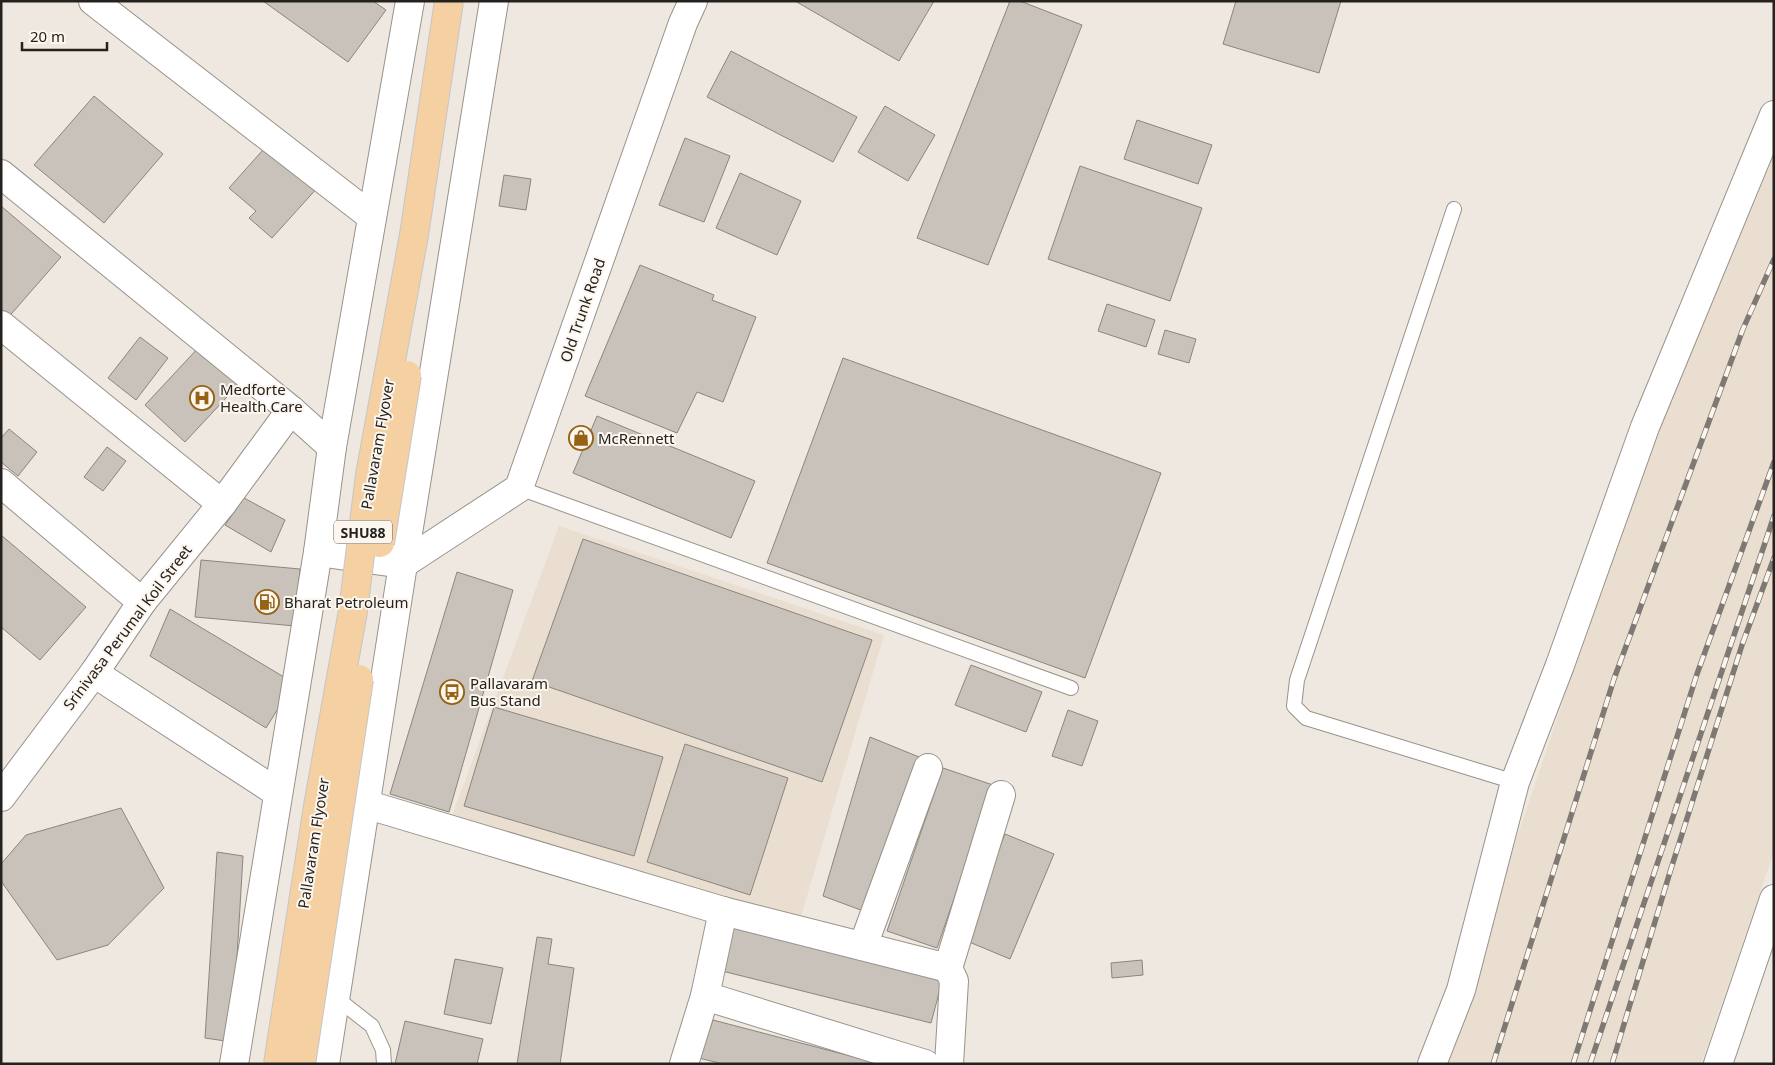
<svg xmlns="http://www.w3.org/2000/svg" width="1775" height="1065" font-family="'Noto Sans',sans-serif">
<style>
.built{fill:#e9ded0}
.building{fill:#c8c2bb;stroke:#8b857e}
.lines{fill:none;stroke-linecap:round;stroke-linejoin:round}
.service-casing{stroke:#98928b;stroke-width:16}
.minor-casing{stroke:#98928b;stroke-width:30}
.tertiary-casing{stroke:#98928b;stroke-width:30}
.service{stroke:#fff;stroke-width:14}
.minor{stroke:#fff;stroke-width:28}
.tertiary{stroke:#fff;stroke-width:28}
.rail-casing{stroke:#7e7975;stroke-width:5.5}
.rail{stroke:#fcf6ee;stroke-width:4;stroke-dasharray:11;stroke-linecap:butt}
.primary-bridge-casing{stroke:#c6c6c5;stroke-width:30;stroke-linecap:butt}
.primary-bridge{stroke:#f4d0a3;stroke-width:28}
.labels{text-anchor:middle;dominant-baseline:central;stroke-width:4;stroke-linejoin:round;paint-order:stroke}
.shield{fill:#fcf6ee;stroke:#65625d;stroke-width:1}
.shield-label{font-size:14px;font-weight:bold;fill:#24221f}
.street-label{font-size:15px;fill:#24221f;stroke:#fcf6ee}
.poi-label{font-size:15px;fill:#24221f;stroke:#fcf6ee;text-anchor:start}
</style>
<rect width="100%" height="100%" fill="#efe8e1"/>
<g class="built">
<polygon points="1774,149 1774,852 1701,1064 1440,1064 1658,421"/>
<polygon points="559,526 884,635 800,920 452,816"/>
</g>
<g class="building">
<polygon points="263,1 373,1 386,10 348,62"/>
<polygon points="795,1 934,1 899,61"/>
<polygon points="1010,1 1020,1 1082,25 988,265 917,238"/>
<polygon points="1236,1 1341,1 1319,73 1223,44"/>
<polygon points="731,51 857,117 833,162 707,97"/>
<polygon points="94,96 163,154 104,223 34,165"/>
<polygon points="885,106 935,135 908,181 858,152"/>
<polygon points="1137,120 1212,145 1198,184 1124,159"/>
<polygon points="685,138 730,156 704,222 659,205"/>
<polygon points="270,142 319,186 272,238 249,218 256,211 229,188"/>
<polygon points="1080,166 1202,208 1170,301 1048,259"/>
<polygon points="740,173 801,201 777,255 716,228"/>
<polygon points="504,175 531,179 526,210 499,206"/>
<polygon points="1,206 61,257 6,320 1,316"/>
<polygon points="640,265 714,295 712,300 756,317 723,402 697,392 677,433 585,396"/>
<polygon points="1107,304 1155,320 1146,347 1098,331"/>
<polygon points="1165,330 1196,339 1189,363 1158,354"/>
<polygon points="140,337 168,358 136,400 108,378"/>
<polygon points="200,346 240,383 185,442 145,405"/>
<polygon points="843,358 1161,473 1085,678 767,563"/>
<polygon points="597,416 755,481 731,538 573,473"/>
<polygon points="9,429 37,452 18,476 1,462 1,438"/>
<polygon points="107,447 126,461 103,491 84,477"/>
<polygon points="244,498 285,520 271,552 225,525"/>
<polygon points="1,535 86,607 40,660 1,627"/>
<polygon points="583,539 872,640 822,782 532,681"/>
<polygon points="201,560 300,569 295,626 195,617"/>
<polygon points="457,572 513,590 449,812 390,794"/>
<polygon points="170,609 294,683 266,728 150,656"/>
<polygon points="971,665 1042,692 1026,732 955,705"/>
<polygon points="494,707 663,757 634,856 464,806"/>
<polygon points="1068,710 1098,721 1082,766 1052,756"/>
<polygon points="870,737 919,757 866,912 823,896"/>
<polygon points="685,744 788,778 750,895 647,862"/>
<polygon points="943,768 993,785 937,948 887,931"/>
<polygon points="121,808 164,888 108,945 57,960 1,881 1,864 26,835"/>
<polygon points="1005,834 1054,854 1010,959 962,939"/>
<polygon points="217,852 243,856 232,1042 205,1038"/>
<polygon points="729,924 943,978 931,1023 718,970"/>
<polygon points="537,937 552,939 548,964 574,968 560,1064 517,1064"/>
<polygon points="455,959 503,968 491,1024 444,1014"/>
<polygon points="1142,960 1143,975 1112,978 1111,963"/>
<polygon points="713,1020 881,1064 723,1064 699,1058"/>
<polygon points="405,1021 483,1039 477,1064 395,1064"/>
</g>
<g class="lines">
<defs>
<g id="service">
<polyline points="1454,209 1297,680 1294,706 1306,718 1515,782"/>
<polyline points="519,488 1071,688"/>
<polyline points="335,997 372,1026 383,1050 384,1064"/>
</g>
<g id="minor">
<polyline points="93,1 372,217"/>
<polyline points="1,174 291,410 332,447"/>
<polyline points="1,325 222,504"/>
<polyline points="1,483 142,602"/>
<polyline points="94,673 278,793"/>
<polyline points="1,797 94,673 142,602 222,504 291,410"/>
<polyline points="365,804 723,911 948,968 954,981 949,1064"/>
<polyline points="863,946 928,768"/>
<polyline points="948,968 1001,795"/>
<polyline points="705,996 925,1064"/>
<polyline points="684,1064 705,996 723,911"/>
</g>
<g id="tertiary">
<polyline points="318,552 403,564 519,488 683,23 693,1"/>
<polyline points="234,1064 318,552 332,447 410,1"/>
<polyline points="325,1064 403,564 494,1"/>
<polyline points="1432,1064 1461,990 1515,782 1560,665 1645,427 1774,115"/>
<polyline points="1718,1064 1774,899"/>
</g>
</defs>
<use href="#service" class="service-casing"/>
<use href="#minor" class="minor-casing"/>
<use href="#tertiary" class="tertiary-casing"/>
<use href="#service" class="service"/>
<use href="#minor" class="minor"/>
<use href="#tertiary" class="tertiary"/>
<defs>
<g id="rail">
<polyline points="1493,1064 1614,679 1743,329 1774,259"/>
<polyline points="1573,1064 1697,674 1774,462"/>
<polyline points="1590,1064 1774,516"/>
<polyline points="1612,1064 1670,872 1742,645 1774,558"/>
</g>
</defs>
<use href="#rail" class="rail-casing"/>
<use href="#rail" class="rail"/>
<defs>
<g id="primary-bridge">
<polyline points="380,543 407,375"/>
<polyline points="278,1064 318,806 353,611 370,475 414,235 449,1"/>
<polyline points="301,1064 359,679"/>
</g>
</defs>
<use href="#primary-bridge" class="primary-bridge-casing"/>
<use href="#primary-bridge" class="primary-bridge"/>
</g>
<defs>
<symbol id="hospital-ring" viewBox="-11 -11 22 22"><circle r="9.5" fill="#fcf6ee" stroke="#956216" stroke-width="1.5"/><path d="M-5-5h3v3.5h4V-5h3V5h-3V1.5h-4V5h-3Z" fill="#956216"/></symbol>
<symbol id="shop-ring" viewBox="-11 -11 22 22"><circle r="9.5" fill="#fcf6ee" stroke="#956216" stroke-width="1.5"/><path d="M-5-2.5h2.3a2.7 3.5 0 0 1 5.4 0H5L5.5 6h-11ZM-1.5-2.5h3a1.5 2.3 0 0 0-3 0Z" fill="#956216"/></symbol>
<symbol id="fuel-ring" viewBox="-11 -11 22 22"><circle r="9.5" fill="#fcf6ee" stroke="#956216" stroke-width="1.5"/><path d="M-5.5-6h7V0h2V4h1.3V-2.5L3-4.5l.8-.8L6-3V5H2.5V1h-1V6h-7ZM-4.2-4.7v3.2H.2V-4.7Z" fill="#956216"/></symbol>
<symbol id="bus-ring" viewBox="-11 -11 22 22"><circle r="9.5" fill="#fcf6ee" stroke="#956216" stroke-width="1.5"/><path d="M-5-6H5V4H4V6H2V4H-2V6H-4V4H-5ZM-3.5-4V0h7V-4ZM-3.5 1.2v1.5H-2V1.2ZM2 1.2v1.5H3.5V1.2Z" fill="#956216"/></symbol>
</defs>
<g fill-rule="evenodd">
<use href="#hospital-ring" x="188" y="384" width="28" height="28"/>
<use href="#shop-ring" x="567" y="424" width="28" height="28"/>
<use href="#fuel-ring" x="253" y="588" width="28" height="28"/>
<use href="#bus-ring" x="438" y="678" width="28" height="28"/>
</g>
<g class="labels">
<rect class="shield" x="334" y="520.5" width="58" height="23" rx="4"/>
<g class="shield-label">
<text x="363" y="532">SHU88</text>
</g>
<g class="street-label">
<text transform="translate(582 310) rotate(-71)">Old Trunk Road</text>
<text transform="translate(377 444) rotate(-80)">Pallavaram Flyover</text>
<text transform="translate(127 627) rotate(-53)">Srinivasa Perumal Koil Street</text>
<text transform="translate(313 843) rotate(-81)">Pallavaram Flyover</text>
</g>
<g class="poi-label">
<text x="220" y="389">Medforte<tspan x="220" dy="17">Health Care</tspan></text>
<text x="598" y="438">McRennett</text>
<text x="284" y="602">Bharat Petroleum</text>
<text x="470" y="683">Pallavaram<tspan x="470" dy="17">Bus Stand</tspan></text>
</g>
</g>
<rect width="1775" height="1065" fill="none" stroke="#24221f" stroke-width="5"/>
<path d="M22 42v8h85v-8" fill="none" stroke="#24221f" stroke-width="2.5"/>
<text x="30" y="42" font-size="15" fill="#24221f" stroke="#fcf6ee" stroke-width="4" paint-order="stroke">20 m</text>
</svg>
